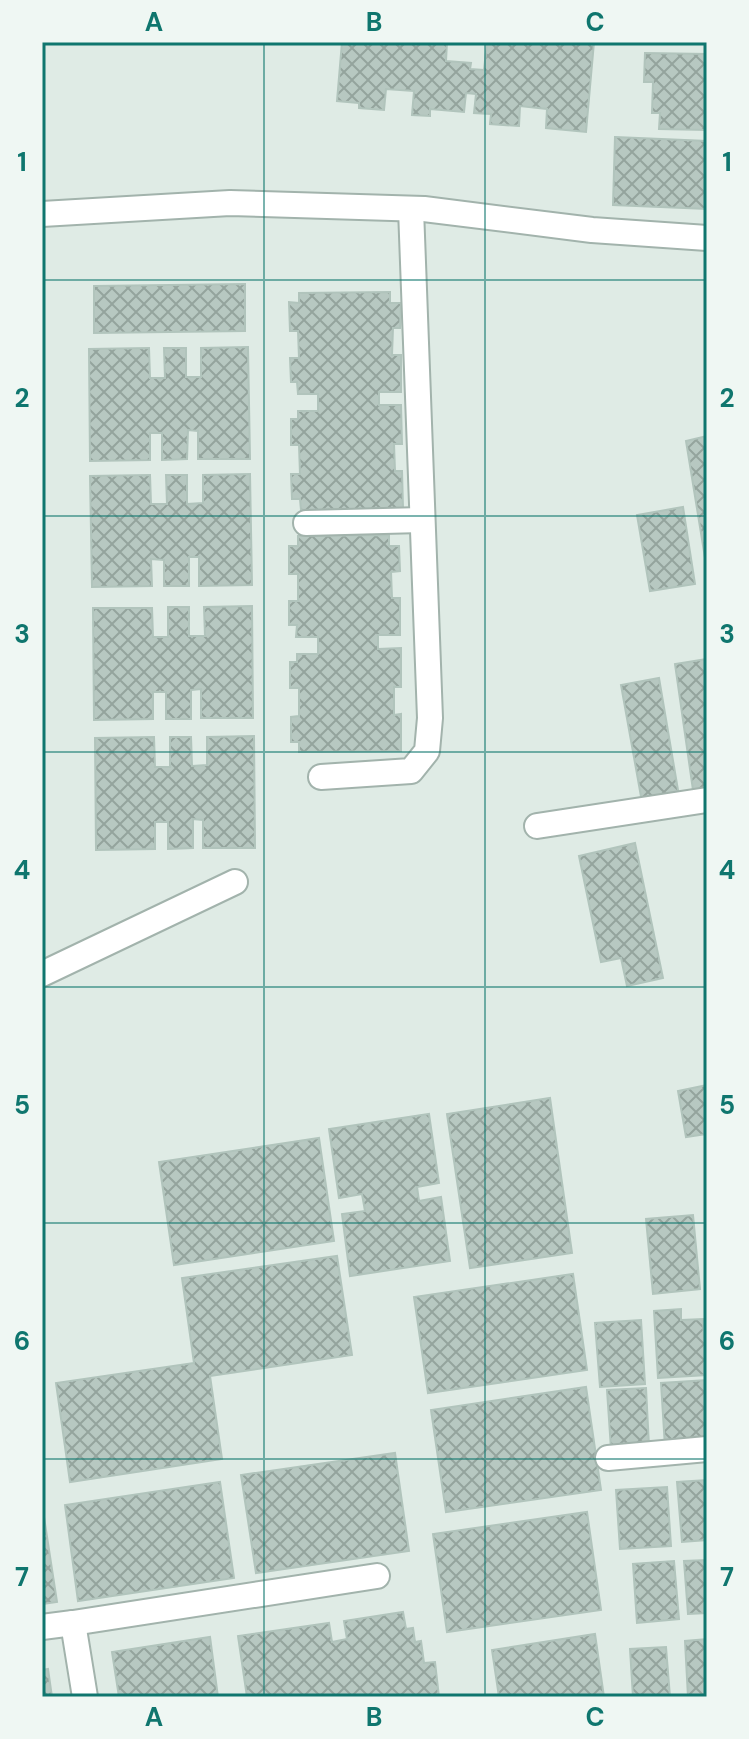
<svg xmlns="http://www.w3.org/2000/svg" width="749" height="1739" font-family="'DM Sans',sans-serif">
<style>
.building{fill:url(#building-cross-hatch);stroke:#b1c4bc;stroke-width:2}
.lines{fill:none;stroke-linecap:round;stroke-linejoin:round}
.minor-casing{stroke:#a2b3ac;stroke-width:28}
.tertiary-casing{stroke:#a2b3ac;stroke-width:28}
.minor{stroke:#fff;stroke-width:24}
.tertiary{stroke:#fff;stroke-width:24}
.grid{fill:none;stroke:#0f766e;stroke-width:2;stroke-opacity:0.55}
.neatline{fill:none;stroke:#0f766e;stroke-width:3}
.grid-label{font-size:26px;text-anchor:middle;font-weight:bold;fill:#0f766e}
</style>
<defs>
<pattern id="building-cross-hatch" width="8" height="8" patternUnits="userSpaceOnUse" patternTransform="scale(2)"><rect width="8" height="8" fill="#b7c8c1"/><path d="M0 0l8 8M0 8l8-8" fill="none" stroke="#94a49d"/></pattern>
</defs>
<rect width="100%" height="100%" fill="#dfebe5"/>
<g class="building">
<polygon points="342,42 447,42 446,61 471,63 470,69 484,70 487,42 594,42 586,132 546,128 547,109 520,106 519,126 490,124 491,114 474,113 476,94 466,93 464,112 430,109 430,116 412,115 414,91 386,89 384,110 359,108 359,103 337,101"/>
<polygon points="645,53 707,54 707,130 659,129 660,113 652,113 653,82 644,82"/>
<polygon points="615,137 707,141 707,209 613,205"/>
<polygon points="245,284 245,331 94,333 94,286"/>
<polygon points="390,292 390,303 401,303 400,328 393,328 392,355 401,355 401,392 379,392 379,405 401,405 402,444 394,444 395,471 402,471 403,508 301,510 300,499 292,499 291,474 300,474 299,445 291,445 291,419 298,419 298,411 318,411 318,394 298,394 297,382 291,382 290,358 299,358 298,331 290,331 289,302 299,303 299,293"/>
<polygon points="248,347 250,459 198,459 198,431 188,430 187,459 162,460 162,433 150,433 150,460 90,461 89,349 149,348 150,378 165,378 164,348 186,348 186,377 201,377 201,348"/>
<polygon points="707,436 707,570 686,441"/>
<polygon points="250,474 252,585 199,586 199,557 189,557 189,586 164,586 164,560 151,559 152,586 92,587 90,476 150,475 151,504 167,504 166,475 187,475 187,504 203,503 203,475"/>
<polygon points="683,507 695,584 650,591 637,515"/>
<polygon points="389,535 389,546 399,546 400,571 391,572 392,598 400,598 400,635 378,635 378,649 401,648 401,687 394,687 394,715 401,714 401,751 299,752 299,742 291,742 291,717 299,716 299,688 290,688 290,662 297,662 297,654 318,654 318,637 296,637 297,625 289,625 289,601 298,601 298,574 289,574 289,546 298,546 298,536"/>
<polygon points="252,606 253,718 201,718 201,689 191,690 191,719 166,719 166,692 153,692 153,719 94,720 93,608 152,608 153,637 168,637 168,607 189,607 189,636 205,636 204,607"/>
<polygon points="707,659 707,788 693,790 675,664"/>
<polygon points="659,678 679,796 642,802 621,685"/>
<polygon points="254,736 255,848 203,848 203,820 193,819 193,848 168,849 168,822 155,822 155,849 96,850 95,738 154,737 155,767 170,767 170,737 191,737 192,766 207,765 207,737"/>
<polygon points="635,843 663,978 627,986 621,958 601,962 579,856"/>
<polygon points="707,1085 707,1134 686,1137 678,1091"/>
<polygon points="550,1098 572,1253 470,1268 447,1114"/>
<polygon points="429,1114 439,1183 417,1187 419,1201 441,1197 450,1261 350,1276 342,1214 365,1211 362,1194 339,1198 329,1129"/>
<polygon points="319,1138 334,1241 174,1265 159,1162"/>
<polygon points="693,1215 700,1289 653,1294 646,1219"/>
<polygon points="337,1256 352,1355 210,1376 222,1459 70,1482 56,1383 194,1363 182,1278"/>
<polygon points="573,1274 587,1370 428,1393 414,1297"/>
<polygon points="681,1309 681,1320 703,1319 704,1337 707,1337 707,1375 658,1378 654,1311"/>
<polygon points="641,1320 645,1384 600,1387 595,1323"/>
<polygon points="707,1380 707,1444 665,1447 661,1383"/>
<polygon points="586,1387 601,1490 446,1512 431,1410"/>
<polygon points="646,1388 649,1446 611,1449 607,1390"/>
<polygon points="395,1453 409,1551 256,1573 241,1475"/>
<polygon points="707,1480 707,1540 682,1542 677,1482"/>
<polygon points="220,1482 234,1578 78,1601 65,1505"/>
<polygon points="667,1487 671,1546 620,1549 616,1490"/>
<polygon points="42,1504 57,1602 42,1604"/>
<polygon points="587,1512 601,1610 447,1632 433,1534"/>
<polygon points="707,1560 707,1613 688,1614 684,1561"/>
<polygon points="674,1561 679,1619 637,1623 633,1564"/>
<polygon points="403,1612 406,1629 413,1628 415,1642 421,1641 424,1663 435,1662 439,1697 247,1697 238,1636 329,1623 332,1642 347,1639 344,1621"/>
<polygon points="595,1634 604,1697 499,1697 492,1650"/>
<polygon points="210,1637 218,1697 119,1697 112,1652"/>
<polygon points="707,1639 707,1697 688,1697 685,1641"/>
<polygon points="666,1647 670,1697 633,1697 630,1649"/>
<polygon points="48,1669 52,1697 42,1697 42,1670"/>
</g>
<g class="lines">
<defs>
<g id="minor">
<polyline points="306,523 422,520"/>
<polyline points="321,777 411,771 427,751 430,718 411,209"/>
<polyline points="537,826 707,800"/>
<polyline points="42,974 235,882"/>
<polyline points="608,1458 707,1449"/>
<polyline points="73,1623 377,1576"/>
<polyline points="42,1627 73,1623 85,1697"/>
</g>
<polyline id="tertiary" points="42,214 230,203 424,209 592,230 707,238"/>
</defs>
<use href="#minor" class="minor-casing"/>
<use href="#tertiary" class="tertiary-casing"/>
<use href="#minor" class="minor"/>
<use href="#tertiary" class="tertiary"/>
</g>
<path class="grid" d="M264 42V1697M485 42V1697M42 280H707M42 516H707M42 752H707M42 987H707M42 1223H707M42 1459H707"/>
<rect width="749" height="1739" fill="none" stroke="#eff7f3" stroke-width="88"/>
<rect x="44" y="44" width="661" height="1651" class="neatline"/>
<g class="grid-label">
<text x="154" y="31">A</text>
<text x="374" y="31">B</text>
<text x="595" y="31">C</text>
<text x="22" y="171">1</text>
<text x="727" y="171">1</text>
<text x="22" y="407">2</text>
<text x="727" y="407">2</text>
<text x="22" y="643">3</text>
<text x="727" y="643">3</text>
<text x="22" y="879">4</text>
<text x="727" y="879">4</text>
<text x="22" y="1114">5</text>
<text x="727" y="1114">5</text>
<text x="22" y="1350">6</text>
<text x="727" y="1350">6</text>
<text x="22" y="1586">7</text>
<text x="727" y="1586">7</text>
<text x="154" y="1726">A</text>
<text x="374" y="1726">B</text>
<text x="595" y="1726">C</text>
</g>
</svg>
